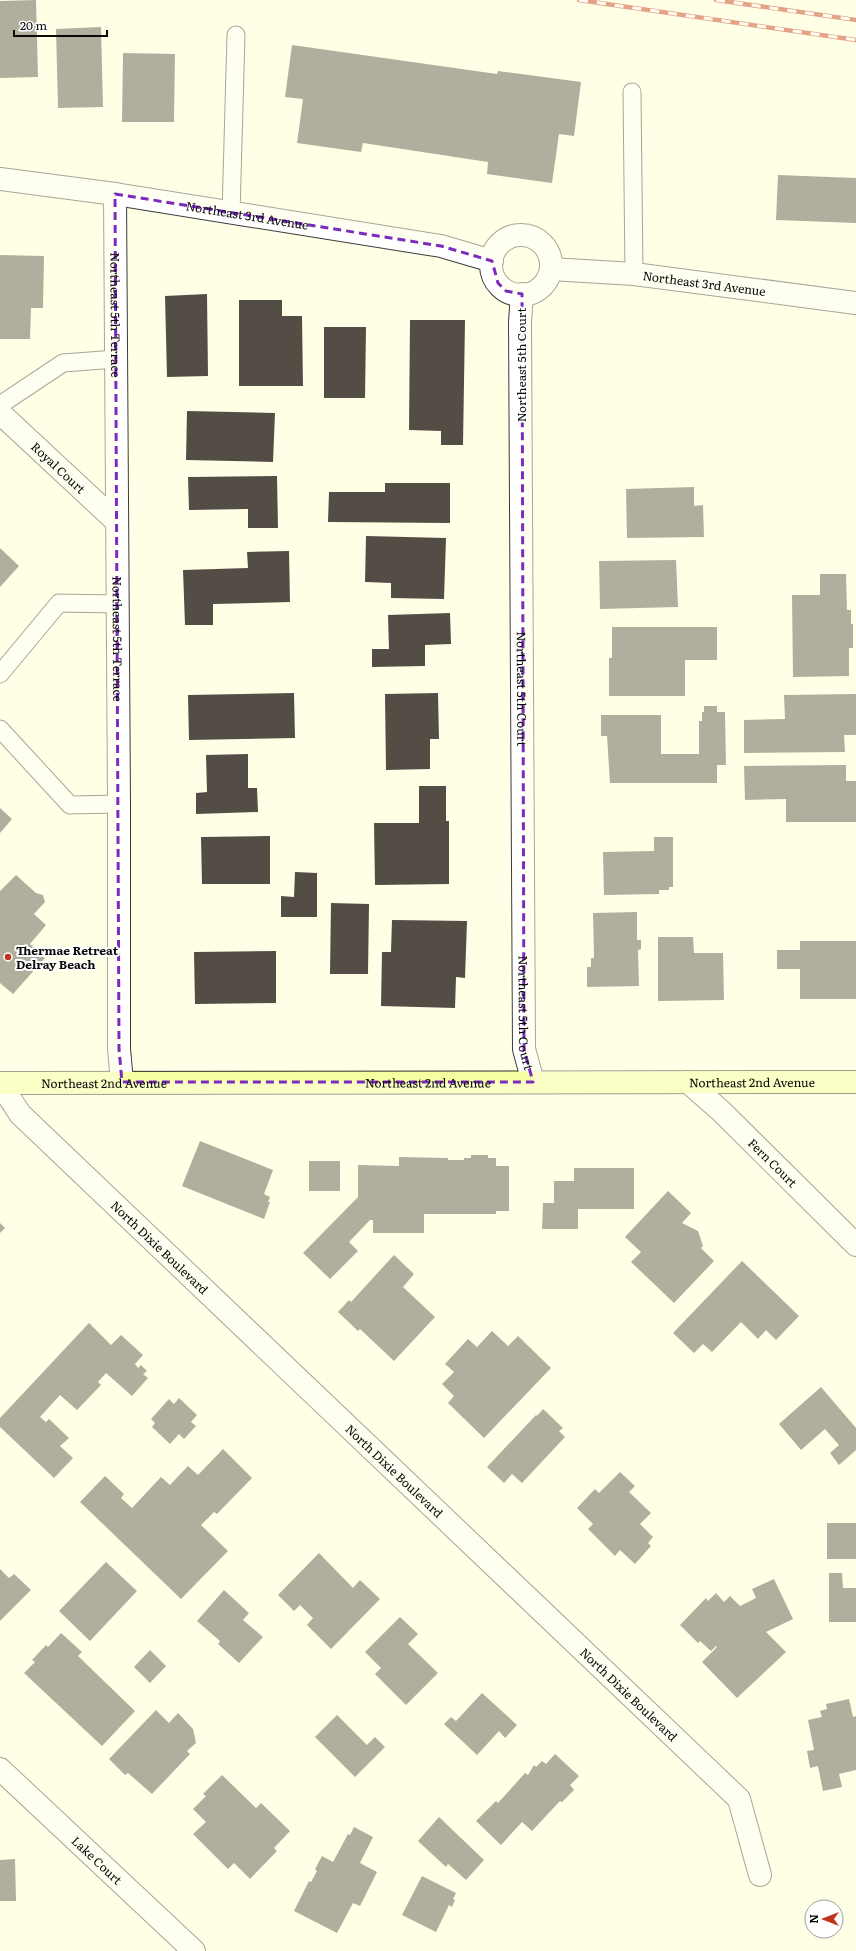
<svg xmlns="http://www.w3.org/2000/svg" width="856" height="1951" font-family="Literata,serif">
<style>
.building{fill:#534d45}
.lines{fill:none;stroke-linecap:round;stroke-linejoin:round}
.lane-casing{stroke:#3c3c3c;stroke-width:19}
.street-casing{stroke:#3c3c3c;stroke-width:24}
.secondary-casing{stroke:#2b2b2b;stroke-width:24}
.lane{stroke:#fff;stroke-width:17}
.street{stroke:#fff;stroke-width:22}
.secondary{stroke:#f6ffa1;stroke-width:22}
.rail-casing{stroke:#c1341a;stroke-width:4.5}
.rail{stroke:#fff;stroke-width:3;stroke-dasharray:9;stroke-linecap:butt}
.marked{fill:none;stroke:#7b2cbf;stroke-width:3;stroke-dasharray:8 5;stroke-linejoin:round}
.poi-dot{fill:#c1341a;stroke:#fff;stroke-width:1.5}
.labels{text-anchor:middle;dominant-baseline:central;stroke-width:4;stroke-linejoin:round;paint-order:stroke}
.street-label{font-size:12px;fill:#090909;stroke:#fff}
.poi-label{font-size:12px;font-weight:bold;fill:#090909;stroke:#fff;text-anchor:start}
</style>
<rect width="100%" height="100%" fill="#ffffe6"/>
<g class="building">
<polygon points="36,0 38,77 0,78 0,1"/>
<polygon points="101,27 103,107 58,108 56,29"/>
<polygon points="292,45 497,74 498,71 581,82 574,136 559,134 552,183 487,174 488,162 363,143 361,152 297,143 303,99 285,97"/>
<polygon points="123,53 175,54 174,122 122,122"/>
<polygon points="778,175 856,178 856,223 776,220"/>
<polygon points="0,255 44,256 43,308 31,308 30,339 0,339"/>
<polygon points="207,294 208,376 167,377 165,296"/>
<polygon points="239,300 282,300 282,316 302,316 303,386 239,386"/>
<polygon points="410,320 465,320 463,445 441,445 441,431 409,430"/>
<polygon points="324,327 366,327 365,398 324,398"/>
<polygon points="187,411 275,413 273,462 186,460"/>
<polygon points="277,476 278,528 248,528 248,509 189,510 188,477"/>
<polygon points="385,483 450,483 450,523 328,522 329,492 385,492"/>
<polygon points="694,487 694,506 703,505 704,537 627,538 626,489"/>
<polygon points="366,536 446,538 444,599 391,598 391,583 365,582"/>
<polygon points="0,548 19,566 0,587"/>
<polygon points="289,551 290,602 213,604 213,625 185,625 183,570 248,568 247,552"/>
<polygon points="676,560 678,607 600,609 599,561"/>
<polygon points="820,574 846,574 847,610 851,610 851,624 853,624 853,648 849,648 849,676 793,677 792,595 820,595"/>
<polygon points="450,613 451,644 425,645 425,666 372,667 372,649 389,649 388,615"/>
<polygon points="612,627 717,627 717,660 685,660 685,696 609,696 609,658 612,658"/>
<polygon points="294,693 295,738 189,740 188,695"/>
<polygon points="438,693 439,739 430,739 430,769 386,770 385,694"/>
<polygon points="856,694 856,735 844,735 845,752 744,753 744,720 785,719 784,695"/>
<polygon points="704,706 717,706 717,712 725,712 726,765 717,765 717,783 610,783 607,736 601,736 601,715 661,715 661,754 699,754 699,721 702,721 702,712 704,712"/>
<polygon points="248,754 248,788 257,788 258,812 196,814 196,793 207,792 206,755"/>
<polygon points="846,765 846,781 856,781 856,822 786,822 786,799 745,800 744,766"/>
<polygon points="419,786 446,786 446,821 449,821 449,884 375,885 374,823 419,823"/>
<polygon points="0,808 12,819 0,833"/>
<polygon points="270,836 270,884 202,884 201,837"/>
<polygon points="654,837 673,837 673,887 669,887 669,890 659,890 659,894 604,895 603,852 654,851"/>
<polygon points="295,872 317,873 317,917 281,917 281,896 294,897"/>
<polygon points="16,875 36,893 43,895 45,902 34,914 46,925 30,944 45,958 13,994 0,983 0,891"/>
<polygon points="331,903 369,904 368,974 330,974"/>
<polygon points="637,912 637,940 641,940 641,949 638,950 639,986 587,987 587,967 591,967 591,958 594,958 593,913"/>
<polygon points="392,920 467,921 465,978 456,977 455,1008 381,1006 382,952 391,952"/>
<polygon points="658,937 693,937 694,953 723,953 724,1000 658,1001"/>
<polygon points="800,941 856,941 856,999 800,999 800,969 777,969 777,950 800,950"/>
<polygon points="276,951 276,1003 195,1004 194,952"/>
<polygon points="200,1141 273,1170 264,1194 270,1197 268,1202 270,1202 264,1219 182,1186"/>
<polygon points="471,1155 488,1155 488,1158 496,1158 496,1166 509,1166 509,1211 496,1211 496,1214 424,1214 424,1233 373,1233 373,1220 370,1220 349,1242 358,1251 330,1279 303,1253 358,1197 358,1165 399,1166 399,1157 448,1158 448,1160 464,1160 464,1158 471,1158"/>
<rect x="309" y="1161" width="31" height="30"/>
<polygon points="574,1168 634,1168 634,1209 578,1209 578,1229 542,1229 543,1203 554,1203 554,1181 574,1181"/>
<polygon points="668,1191 691,1213 682,1223 698,1231 703,1246 701,1248 714,1261 674,1303 631,1262 641,1252 625,1237"/>
<polygon points="0,1223 5,1228 0,1233"/>
<polygon points="394,1255 414,1274 403,1287 435,1317 394,1361 360,1329 358,1331 338,1312 349,1300 351,1302"/>
<polygon points="742,1261 799,1316 776,1340 766,1330 758,1339 741,1322 712,1352 703,1344 694,1353 673,1333"/>
<polygon points="89,1323 111,1345 121,1335 143,1355 135,1364 138,1368 141,1365 147,1371 143,1374 148,1378 132,1396 106,1373 98,1382 101,1385 77,1410 60,1395 40,1417 46,1422 49,1419 69,1438 60,1446 73,1458 54,1478 0,1427 0,1418"/>
<polygon points="492,1331 508,1346 518,1336 551,1368 484,1438 448,1403 454,1396 442,1384 454,1372 445,1364 468,1339 477,1347"/>
<polygon points="821,1387 856,1428 856,1450 839,1465 830,1453 839,1445 825,1429 801,1450 779,1424"/>
<polygon points="179,1398 197,1415 191,1422 196,1426 184,1439 179,1434 170,1444 152,1427 155,1423 151,1419 169,1399 174,1404"/>
<polygon points="543,1409 563,1428 559,1431 565,1437 522,1483 512,1474 504,1483 487,1467 536,1415 537,1416"/>
<polygon points="223,1449 252,1478 217,1514 214,1512 201,1525 228,1551 181,1599 80,1502 105,1476 124,1494 121,1498 132,1508 161,1477 170,1485 188,1466 198,1475"/>
<polygon points="620,1472 635,1486 629,1492 651,1513 640,1524 653,1537 648,1543 651,1546 635,1564 620,1550 615,1556 588,1529 593,1524 577,1508 595,1489 599,1493"/>
<rect x="827" y="1523" width="29" height="36"/>
<polygon points="319,1553 353,1588 360,1580 380,1599 331,1649 307,1625 313,1618 300,1605 294,1611 278,1595"/>
<polygon points="106,1562 137,1591 90,1641 59,1611"/>
<polygon points="0,1569 9,1578 14,1574 31,1590 0,1621"/>
<polygon points="829,1573 842,1573 843,1588 856,1588 856,1622 829,1622"/>
<polygon points="774,1579 793,1619 766,1632 786,1652 737,1698 702,1662 717,1647 716,1646 711,1651 700,1641 698,1643 680,1625 706,1598 708,1601 716,1593 724,1602 730,1596 740,1606 756,1598 752,1589"/>
<polygon points="224,1590 249,1613 243,1620 263,1637 239,1663 218,1644 220,1641 197,1621"/>
<polygon points="400,1617 418,1634 408,1644 438,1673 406,1705 375,1674 381,1668 365,1652"/>
<polygon points="61,1633 82,1652 78,1656 135,1711 102,1746 24,1673 35,1662 32,1660 46,1645 48,1647"/>
<polygon points="150,1650 166,1666 150,1683 134,1667"/>
<polygon points="482,1693 517,1725 505,1738 499,1731 477,1755 444,1724 451,1717 456,1721"/>
<polygon points="849,1699 853,1717 856,1716 856,1770 839,1774 842,1787 823,1791 818,1766 810,1768 807,1751 814,1750 808,1720 822,1717 820,1711 827,1709 826,1704"/>
<polygon points="156,1710 169,1723 178,1713 193,1729 196,1743 187,1751 190,1754 152,1794 128,1773 125,1775 109,1759"/>
<polygon points="337,1715 367,1745 375,1737 385,1747 355,1777 315,1737"/>
<polygon points="555,1754 579,1776 570,1785 574,1790 562,1802 560,1801 532,1831 522,1822 501,1845 476,1821 496,1801 498,1803 525,1773 528,1775 534,1765 536,1767 542,1761 546,1764"/>
<polygon points="222,1775 256,1808 261,1803 290,1831 274,1848 277,1851 250,1879 234,1863 228,1869 193,1834 206,1822 193,1809 206,1796 203,1794"/>
<polygon points="439,1817 484,1860 466,1880 448,1864 446,1867 418,1841"/>
<polygon points="354,1827 373,1837 360,1863 377,1872 360,1906 353,1903 337,1933 294,1911 309,1881 311,1882 317,1871 315,1869 322,1856 333,1862 348,1834 350,1835"/>
<polygon points="15,1859 16,1901 0,1901 0,1860"/>
<polygon points="422,1876 456,1893 453,1899 455,1900 452,1907 449,1905 436,1932 402,1915"/>
</g>
<g class="lines">
<defs>
<g id="lane">
<polyline points="632,92 634,274"/>
<polyline points="231,213 236,35"/>
<polyline points="0,405 63,363 116,359"/>
<polyline points="0,674 59,603 117,604"/>
<polyline points="0,729 70,805 119,804"/>
</g>
<g id="street">
<path id="s1" d="M0 179 115 194 441 246 492 261"/>
<path id="s2" d="M115 194 119 804V1049L122 1082"/>
<circle cx="521" cy="265" r="30"/>
<path id="s3" d="M551 269 634 274 856 303"/>
<path id="s4" d="M522 294 520 322 524 1049 533 1082"/>
<path id="s5" d="M0 413 117 522"/>
<path id="s6" d="M688 1082 721 1111 856 1245"/>
<path id="s7" d="M0 1083 20 1114 739 1799 760 1875"/>
<path id="s8" d="M0 1769 194 1951"/>
</g>
<g id="secondary">
<path id="s9" d="M0 1083 856 1082"/>
</g>
</defs>
<use href="#lane" class="lane-casing"/>
<use href="#street" class="street-casing"/>
<use href="#secondary" class="secondary-casing"/>
<use href="#lane" class="lane"/>
<use href="#street" class="street"/>
<use href="#secondary" class="secondary"/>
<defs>
<g id="rail">
<polyline points="579,0 856,40"/>
<polyline points="716,0 856,20"/>
</g>
</defs>
<use href="#rail" class="rail-casing"/>
<use href="#rail" class="rail"/>
</g>
<path d="M0 0H856V1951H0ZM115 194 441 246 492 261 498 283 506 291 522 294 524 1049 533 1082H122L119 1049Z" fill="#ffffe6" fill-opacity=".55" fill-rule="evenodd"/>
<path class="marked" d="M115 194 441 246 492 261 498 283 506 291 522 294 524 1049 533 1082H122L119 1049Z"/>
<circle class="poi-dot" cx="8" cy="957" r="4"/>
<g class="labels">
<g class="street-label">
<text stroke="none"><textPath href="#s1" startOffset="250">Northeast 3rd Avenue</textPath></text>
<text stroke="none"><textPath href="#s3" startOffset="154">Northeast 3rd Avenue</textPath></text>
<text stroke="none"><textPath href="#s2" startOffset="121">Northeast 5th Terrace</textPath></text>
<text transform="translate(521 365) rotate(-90)">Northeast 5th Court</text>
<text stroke="none"><textPath href="#s5" startOffset="80">Royal Court</textPath></text>
<text stroke="none"><textPath href="#s2" startOffset="445">Northeast 5th Terrace</textPath></text>
<text stroke="none"><textPath href="#s4" startOffset="395">Northeast 5th Court</textPath></text>
<text stroke="none"><textPath href="#s4" startOffset="719">Northeast 5th Court</textPath></text>
<text stroke="none"><textPath href="#s9" startOffset="428">Northeast 2nd Avenue</textPath></text>
<text stroke="none"><textPath href="#s9" startOffset="752">Northeast 2nd Avenue</textPath></text>
<text stroke="none"><textPath href="#s9" startOffset="104">Northeast 2nd Avenue</textPath></text>
<text stroke="none"><textPath href="#s6" startOffset="117">Fern Court</textPath></text>
<text stroke="none"><textPath href="#s7" startOffset="230">North Dixie Boulevard</textPath></text>
<text stroke="none"><textPath href="#s7" startOffset="554">North Dixie Boulevard</textPath></text>
<text stroke="none"><textPath href="#s7" startOffset="878">North Dixie Boulevard</textPath></text>
<text stroke="none"><textPath href="#s8" startOffset="133">Lake Court</textPath></text>
</g>
<g class="poi-label">
<text x="16" y="950">Thermae Retreat<tspan x="16" dy="14">Delray Beach</tspan></text>
</g>
</g>
<g transform="translate(824 1919) rotate(270)"><circle r="19" fill="#ffffff" stroke="#9d9d9d"/>
<path d="M0-3L7 15L0 10L-7 15Z" fill="#c1341a"/>
<text y="-6" font-size="11" font-weight="bold" text-anchor="middle" fill="#090909">N</text>
</g>
<path d="M14 30v6h93v-6" fill="none" stroke="#090909" stroke-width="2"/>
<text x="20" y="30" font-size="12" fill="#090909" stroke="#ffffff" stroke-width="3" paint-order="stroke">20 m</text>
</svg>
